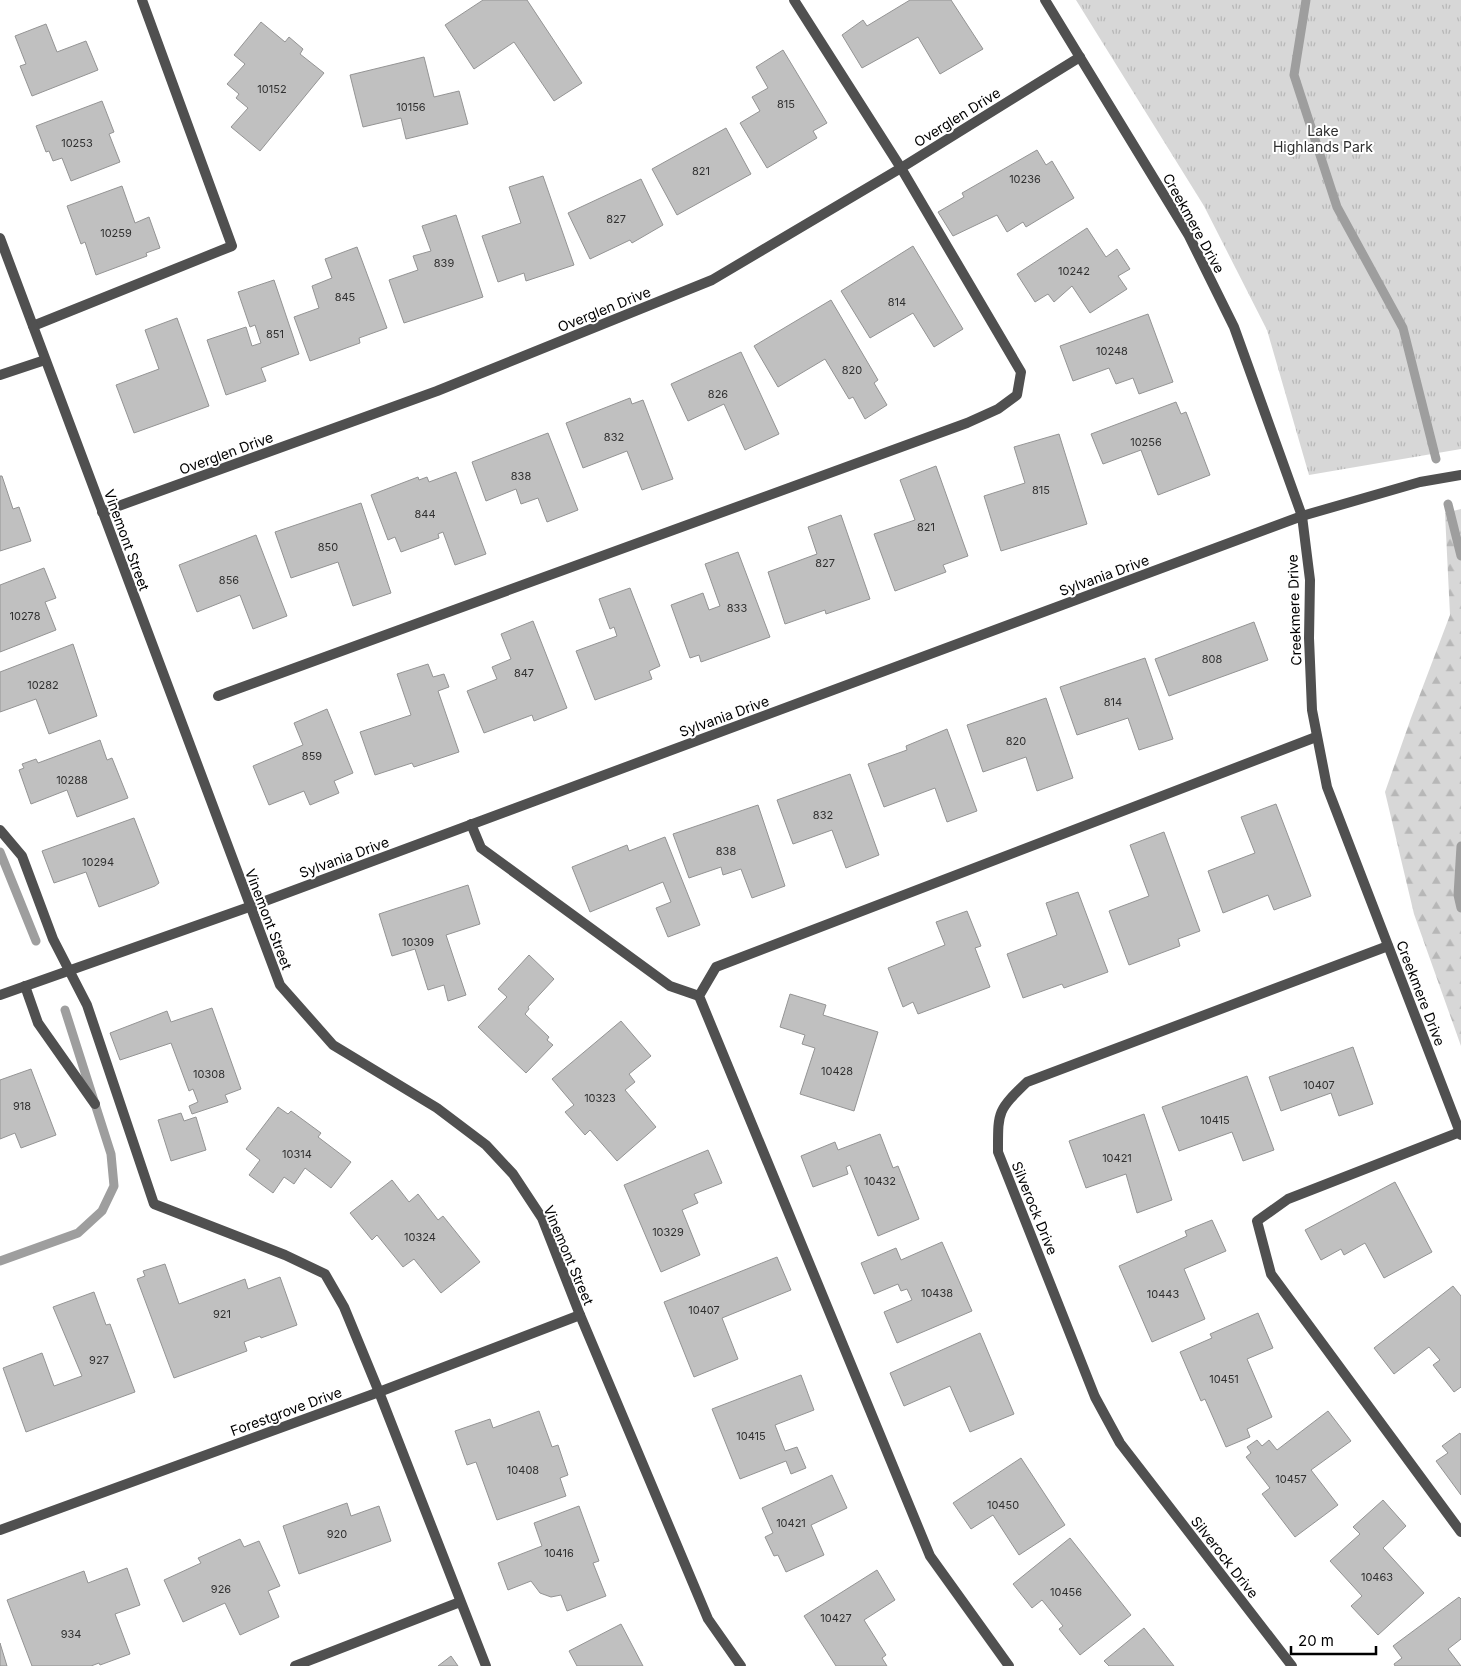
<svg xmlns="http://www.w3.org/2000/svg" width="1461" height="1666" font-family="Inter,sans-serif">
<style>
.grass{fill:url(#grass-tufts)}
.forest{fill:url(#forest-firs)}
.lines{fill:none;stroke-linecap:round;stroke-linejoin:round}
.stream{stroke:#9e9e9e;stroke-width:9}
.building{fill:#c0c0c0;stroke:#949494}
.service{stroke:#505050;stroke-width:10}
.minor{stroke:#505050;stroke-width:10}
.labels{text-anchor:middle;dominant-baseline:central;stroke-width:4;stroke-linejoin:round;paint-order:stroke}
.number-label{font-size:11px;fill:#303030}
.street-label{font-size:14px;fill:#000;stroke:#fff}
.park-label{font-size:14px;fill:#2e2e2e;stroke:#fff}
</style>
<defs>
<pattern id="grass-tufts" width="24" height="20" patternUnits="userSpaceOnUse" patternTransform="scale(1.25)"><rect width="24" height="20" fill="#d7d7d7"/><path d="M3 7l-1-3M5 7V3M7 7l1-3M15 17l-1-3M17 17v-4M19 17l1-3" fill="none" stroke="#b7b7b7"/></pattern>
<pattern id="forest-firs" width="22" height="20" patternUnits="userSpaceOnUse" patternTransform="scale(1.25)"><rect width="22" height="20" fill="#d7d7d7"/><path d="M5 1l3.5 6h-7zM16 11l3.5 6h-7z" fill="#b7b7b7"/></pattern>
</defs>
<rect width="100%" height="100%" fill="#fff"/>
<polygon class="grass" points="1076,0 1461,0 1461,449 1309,475 1267,330 1204,206"/>
<polygon class="forest" points="1461,509 1461,1046 1414,914 1385,792 1411,718 1450,615 1445,513"/>
<g class="lines">
<g class="stream">
<polyline points="1306,0 1294,75 1337,207 1403,328 1436,459"/>
<polyline points="1448,504 1461,556"/>
<polyline points="1461,846 1458,895 1461,908"/>
<polyline points="0,852 36,941"/>
<polyline points="0,1261 78,1233 102,1211 114,1186 111,1154 65,1010"/>
</g>
</g>
<g class="building">
<polygon points="483,0 527,0 582,83 554,101 514,42 474,69 445,25"/>
<polygon points="910,0 951,0 983,49 940,74 918,37 862,68 842,35 863,20 867,26"/>
<polygon points="261,22 285,42 289,37 303,49 300,54 324,73 260,151 231,127 248,108 236,98 239,94 227,84 245,64 234,55"/>
<polygon points="46,24 57,52 86,41 98,70 32,96 20,66 26,64 15,36"/>
<polygon points="783,50 827,123 813,131 817,138 767,168 740,123 760,111 752,97 768,88 756,67"/>
<polygon points="424,57 434,97 459,91 468,124 406,139 401,118 363,127 350,75"/>
<polygon points="102,101 114,132 109,134 120,162 71,181 62,158 53,161 49,151 46,152 36,126"/>
<polygon points="726,128 751,174 677,215 652,169"/>
<polygon points="1037,150 1046,165 1052,161 1074,198 1026,227 1023,222 1007,232 997,215 953,236 938,212 964,197 962,193"/>
<polygon points="543,176 574,265 526,281 524,273 498,282 482,236 521,223 509,187"/>
<polygon points="641,179 663,225 632,243 630,240 590,259 568,213"/>
<polygon points="122,186 135,223 149,217 160,248 146,253 147,256 96,275 85,242 81,244 67,206"/>
<polygon points="456,215 483,297 404,323 389,280 418,270 413,256 431,251 422,226"/>
<polygon points="1087,228 1106,257 1117,249 1130,269 1118,276 1127,289 1090,313 1072,286 1054,302 1048,294 1035,302 1017,274"/>
<polygon points="913,246 963,329 934,347 913,313 870,338 841,291"/>
<polygon points="357,247 387,328 359,338 360,343 310,361 294,317 319,308 312,286 332,278 325,259"/>
<polygon points="274,280 299,354 261,368 266,381 226,395 207,340 246,327 252,346 261,343 255,325 250,327 238,292"/>
<polygon points="831,300 878,380 874,383 887,405 865,419 853,397 849,399 825,359 778,387 754,346"/>
<polygon points="1148,314 1173,382 1139,394 1133,378 1116,384 1109,368 1073,381 1060,346"/>
<polygon points="177,318 209,406 134,433 116,385 159,369 145,330"/>
<polygon points="741,352 779,434 745,450 724,404 688,421 671,384"/>
<polygon points="630,398 632,404 643,400 673,479 642,490 627,451 583,468 566,423"/>
<polygon points="1176,402 1181,414 1186,412 1210,475 1158,495 1141,450 1103,464 1091,434"/>
<polygon points="548,433 578,510 547,522 538,498 521,504 516,489 486,501 472,462"/>
<polygon points="1059,434 1087,524 1001,551 984,496 1025,483 1014,447"/>
<polygon points="936,466 968,556 943,565 946,572 895,591 874,534 915,520 900,480"/>
<polygon points="456,472 486,554 455,565 443,532 438,534 439,538 401,552 395,537 388,540 371,495 418,477 419,480 427,477 429,482"/>
<polygon points="0,476 2,476 13,509 19,507 31,541 0,551"/>
<polygon points="361,503 391,593 353,606 338,562 291,578 275,532"/>
<polygon points="841,515 870,599 826,614 825,610 785,624 768,572 817,554 808,527"/>
<polygon points="256,535 287,616 253,629 240,595 197,612 179,565"/>
<polygon points="738,552 770,637 701,662 699,655 690,658 671,605 703,593 709,610 720,606 705,564"/>
<polygon points="44,568 56,598 45,602 56,630 0,652 0,585"/>
<polygon points="630,588 660,666 649,671 652,679 595,700 576,651 617,636 614,627 610,629 599,599"/>
<polygon points="533,621 567,708 534,721 532,715 484,733 467,691 497,679 492,667 511,659 501,634"/>
<polygon points="1254,622 1268,660 1169,696 1155,659"/>
<polygon points="73,644 97,716 49,734 36,699 0,712 0,672"/>
<polygon points="1145,658 1173,739 1139,750 1128,718 1077,735 1060,687"/>
<polygon points="428,664 433,677 444,674 449,687 438,691 459,752 414,767 412,763 375,775 360,732 411,715 397,674"/>
<polygon points="1046,698 1073,778 1037,791 1026,757 983,772 967,725"/>
<polygon points="327,709 353,773 334,781 339,793 310,805 304,791 269,805 253,766 303,745 294,723"/>
<polygon points="947,729 977,811 947,822 935,788 884,807 868,764 907,750 906,746"/>
<polygon points="100,740 107,760 112,758 128,798 77,817 67,790 31,804 19,770 24,768 22,764 36,759 38,763"/>
<polygon points="850,774 879,855 846,868 832,830 793,844 777,800"/>
<polygon points="1276,804 1311,896 1274,910 1268,895 1223,913 1208,871 1255,853 1241,817"/>
<polygon points="758,805 785,886 752,898 741,869 723,875 721,867 689,878 673,834"/>
<polygon points="134,818 159,883 155,886 99,907 86,872 54,883 42,851"/>
<polygon points="1164,832 1200,931 1178,939 1180,946 1129,965 1109,911 1149,896 1130,845"/>
<polygon points="665,837 700,925 668,937 656,908 671,902 663,882 590,912 572,867 627,845 629,851"/>
<polygon points="468,885 480,924 446,935 466,995 448,1001 444,985 428,990 415,949 392,956 379,914"/>
<polygon points="1078,892 1108,972 1064,988 1062,984 1023,998 1007,954 1057,935 1046,903"/>
<polygon points="967,911 981,946 975,948 990,987 918,1014 913,1002 903,1007 888,968 945,945 936,922"/>
<polygon points="529,955 554,979 528,1007 529,1009 525,1014 549,1037 547,1040 553,1045 526,1073 478,1027 507,997 498,989"/>
<polygon points="790,994 826,1005 823,1015 878,1032 854,1111 800,1094 815,1048 802,1044 805,1035 780,1027"/>
<polygon points="212,1008 241,1089 225,1095 228,1102 192,1114 189,1106 198,1102 193,1089 189,1091 171,1043 120,1060 110,1033 167,1011 171,1022"/>
<polygon points="621,1021 651,1056 629,1074 635,1082 625,1090 656,1127 617,1161 590,1130 585,1135 565,1112 574,1105 552,1079"/>
<polygon points="1353,1047 1373,1104 1339,1116 1331,1093 1281,1111 1269,1077"/>
<polygon points="31,1069 56,1135 21,1148 15,1133 0,1139 0,1080"/>
<polygon points="1247,1076 1274,1150 1243,1161 1232,1132 1179,1151 1162,1107"/>
<polygon points="278,1107 288,1114 291,1111 321,1133 318,1137 351,1162 331,1188 305,1168 294,1184 284,1177 273,1193 249,1175 260,1160 246,1149"/>
<polygon points="181,1113 184,1121 196,1117 206,1150 171,1161 158,1120"/>
<polygon points="1144,1114 1172,1200 1137,1213 1126,1174 1086,1188 1069,1141"/>
<polygon points="880,1134 893,1168 898,1166 919,1219 878,1236 850,1165 846,1167 848,1174 813,1187 801,1156 835,1142 838,1150"/>
<polygon points="708,1150 722,1183 694,1194 698,1203 682,1210 700,1255 661,1272 624,1185"/>
<polygon points="392,1180 409,1202 418,1194 438,1220 443,1216 480,1262 441,1293 414,1259 403,1267 377,1235 372,1240 350,1213"/>
<polygon points="1395,1182 1432,1252 1384,1278 1365,1243 1344,1255 1341,1249 1321,1260 1305,1230"/>
<polygon points="1212,1220 1226,1251 1184,1269 1205,1319 1152,1342 1119,1266 1187,1236 1185,1231"/>
<polygon points="942,1242 972,1311 897,1343 884,1312 912,1300 907,1289 901,1291 898,1284 874,1294 861,1263 896,1248 901,1260"/>
<polygon points="777,1257 791,1290 722,1318 738,1359 694,1377 664,1302"/>
<polygon points="165,1264 179,1304 245,1279 248,1289 280,1277 297,1325 261,1338 260,1336 244,1342 247,1351 174,1378 137,1279 145,1276 143,1271"/>
<polygon points="1453,1286 1461,1296 1461,1387 1454,1392 1433,1365 1440,1360 1429,1347 1394,1374 1374,1348"/>
<polygon points="94,1292 106,1325 110,1324 135,1392 26,1432 3,1368 42,1353 54,1386 82,1376 53,1307"/>
<polygon points="1258,1313 1273,1348 1247,1359 1272,1417 1247,1429 1250,1437 1226,1447 1205,1399 1201,1401 1180,1352 1212,1338 1210,1334"/>
<polygon points="980,1333 1014,1414 970,1432 950,1386 904,1406 890,1373"/>
<polygon points="801,1375 814,1410 775,1425 785,1451 797,1447 806,1468 791,1474 786,1461 740,1479 712,1409"/>
<polygon points="539,1411 552,1447 558,1445 568,1475 560,1478 566,1496 497,1520 476,1462 467,1465 455,1431 490,1419 493,1428"/>
<polygon points="1328,1411 1351,1441 1311,1470 1338,1505 1295,1537 1262,1494 1270,1488 1246,1457 1251,1453 1247,1447 1257,1440 1262,1446 1269,1440 1277,1450"/>
<polygon points="1460,1433 1461,1435 1461,1495 1436,1461 1448,1453 1442,1446"/>
<polygon points="1021,1458 1065,1525 1019,1555 993,1515 971,1529 953,1503"/>
<polygon points="832,1475 847,1508 811,1525 824,1555 786,1572 778,1555 774,1556 765,1537 773,1533 762,1508"/>
<polygon points="1383,1500 1406,1526 1383,1548 1424,1593 1378,1635 1351,1606 1362,1596 1330,1561 1360,1534 1353,1527"/>
<polygon points="347,1503 351,1516 379,1506 391,1541 299,1574 283,1526"/>
<polygon points="579,1506 599,1561 593,1563 606,1596 567,1611 561,1595 551,1597 540,1593 531,1581 508,1590 498,1563 542,1546 534,1523"/>
<polygon points="1070,1538 1131,1615 1080,1655 1059,1629 1063,1626 1042,1600 1032,1608 1013,1584"/>
<polygon points="240,1539 244,1547 259,1541 280,1586 268,1591 279,1617 240,1635 225,1603 183,1622 164,1580 201,1563 198,1558"/>
<polygon points="127,1568 140,1605 115,1614 130,1654 100,1665 99,1663 91,1666 32,1666 7,1600 84,1571 88,1583"/>
<polygon points="877,1570 895,1600 864,1620 886,1655 882,1658 887,1666 836,1666 804,1616"/>
<polygon points="1459,1597 1461,1599 1461,1639 1448,1649 1461,1666 1395,1666 1394,1664 1402,1658 1393,1646"/>
<polygon points="621,1624 643,1666 577,1666 569,1651"/>
<polygon points="1144,1628 1174,1666 1109,1666 1104,1661"/>
<polygon points="0,1643 7,1666 0,1666"/>
<polygon points="451,1656 458,1666 438,1666"/>
</g>
<g class="lines">
<g class="service">
<polyline points="33,326 232,246 142,0"/>
<polyline points="0,375 45,360"/>
<polyline points="218,696 967,423 998,409 1017,395 1021,372 901,168 794,0"/>
<polyline points="471,824 481,848 670,986 699,996"/>
<polyline points="0,830 22,856 53,939 87,1005 154,1204 285,1255 325,1274 344,1307 379,1392 486,1666"/>
<polyline points="25,986 38,1023 95,1104"/>
<polyline points="1460,1132 1288,1199 1257,1221 1271,1274 1461,1532"/>
<polyline points="295,1666 460,1602"/>
<polyline points="1009,1666 930,1556 699,996 716,967 1316,737"/>
</g>
<g class="minor">
<polyline points="1045,0 1189,236 1234,327 1302,516 1310,580 1309,638 1312,710 1327,787 1461,1135"/>
<polyline points="0,238 280,985 333,1045 437,1108 486,1145 513,1174 542,1218 580,1315 708,1619 741,1666"/>
<polyline points="102,512 437,391 712,280 901,168 1080,57"/>
<polyline points="0,995 249,907 1302,516 1420,482 1461,475"/>
<polyline points="0,1530 379,1392 580,1315"/>
<path d="M1292 1666 1120 1443 1095 1397 998 1152C998 1111 997 1111 1027 1082L1388 946"/>
</g>
</g>
<g class="labels">
<g class="number-label">
<text x="272" y="89">10152</text>
<text x="786" y="104">815</text>
<text x="411" y="107">10156</text>
<text x="77" y="143">10253</text>
<text x="701" y="171">821</text>
<text x="1025" y="179">10236</text>
<text x="616" y="219">827</text>
<text x="116" y="233">10259</text>
<text x="444" y="263">839</text>
<text x="1074" y="271">10242</text>
<text x="345" y="297">845</text>
<text x="897" y="302">814</text>
<text x="275" y="334">851</text>
<text x="1112" y="351">10248</text>
<text x="852" y="370">820</text>
<text x="718" y="394">826</text>
<text x="614" y="437">832</text>
<text x="1146" y="442">10256</text>
<text x="521" y="476">838</text>
<text x="1041" y="490">815</text>
<text x="425" y="514">844</text>
<text x="926" y="527">821</text>
<text x="328" y="547">850</text>
<text x="825" y="563">827</text>
<text x="229" y="580">856</text>
<text x="737" y="608">833</text>
<text x="25" y="616">10278</text>
<text x="1212" y="659">808</text>
<text x="524" y="673">847</text>
<text x="43" y="685">10282</text>
<text x="1113" y="702">814</text>
<text x="1016" y="741">820</text>
<text x="312" y="756">859</text>
<text x="72" y="780">10288</text>
<text x="823" y="815">832</text>
<text x="726" y="851">838</text>
<text x="98" y="862">10294</text>
<text x="418" y="942">10309</text>
<text x="837" y="1071">10428</text>
<text x="209" y="1074">10308</text>
<text x="1319" y="1085">10407</text>
<text x="600" y="1098">10323</text>
<text x="22" y="1106">918</text>
<text x="1215" y="1120">10415</text>
<text x="297" y="1154">10314</text>
<text x="1117" y="1158">10421</text>
<text x="880" y="1181">10432</text>
<text x="668" y="1232">10329</text>
<text x="420" y="1237">10324</text>
<text x="937" y="1293">10438</text>
<text x="1163" y="1294">10443</text>
<text x="704" y="1310">10407</text>
<text x="222" y="1314">921</text>
<text x="99" y="1360">927</text>
<text x="1224" y="1379">10451</text>
<text x="751" y="1436">10415</text>
<text x="523" y="1470">10408</text>
<text x="1291" y="1479">10457</text>
<text x="1003" y="1505">10450</text>
<text x="791" y="1523">10421</text>
<text x="337" y="1534">920</text>
<text x="559" y="1553">10416</text>
<text x="1377" y="1577">10463</text>
<text x="221" y="1589">926</text>
<text x="1066" y="1592">10456</text>
<text x="836" y="1618">10427</text>
<text x="71" y="1634">934</text>
</g>
<g class="street-label">
<text transform="translate(957 117) rotate(-32)">Overglen Drive</text>
<text transform="translate(1194 223) rotate(61)">Creekmere Drive</text>
<text transform="translate(604 309) rotate(-22)">Overglen Drive</text>
<text transform="translate(226 453) rotate(-20)">Overglen Drive</text>
<text transform="translate(127 540) rotate(70)">Vinemont Street</text>
<text transform="translate(1104 575) rotate(-20)">Sylvania Drive</text>
<text transform="translate(1294 610) rotate(-92)">Creekmere Drive</text>
<text transform="translate(724 716) rotate(-20)">Sylvania Drive</text>
<text transform="translate(344 857) rotate(-20)">Sylvania Drive</text>
<text transform="translate(269 919) rotate(69)">Vinemont Street</text>
<text transform="translate(1421 993) rotate(69)">Creekmere Drive</text>
<text transform="translate(1035 1208) rotate(68)">Silverock Drive</text>
<text transform="translate(569 1255) rotate(67)">Vinemont Street</text>
<text transform="translate(286 1411) rotate(-20)">Forestgrove Drive</text>
<text transform="translate(1225 1557) rotate(52)">Silverock Drive</text>
</g>
<g class="park-label">
<text x="1323" y="130">Lake<tspan x="1323" dy="16">Highlands Park</tspan></text>
</g>
</g>
<path d="M1291 1646v8h85v-8" fill="none" stroke="#000000" stroke-width="2.5"/>
<text x="1298" y="1646" font-size="15" fill="#000000" stroke="#ffffff" stroke-width="4" paint-order="stroke">20 m</text>
</svg>
